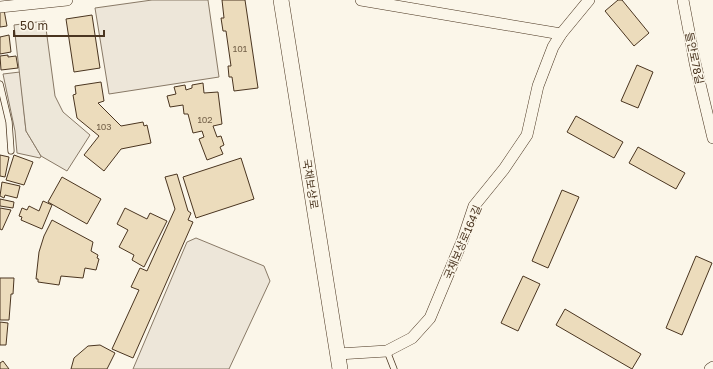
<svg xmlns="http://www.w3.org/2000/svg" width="713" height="369" font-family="'Golos Text','Noto Sans KR',sans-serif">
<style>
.green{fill:#ede6d9;stroke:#887966}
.parking{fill:#ede7d9;stroke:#887966}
.building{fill:#ecdcbc;stroke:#4a3520}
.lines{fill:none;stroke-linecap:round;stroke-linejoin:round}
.service-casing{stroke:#4a3520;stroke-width:7}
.minor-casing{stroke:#4a3520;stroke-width:12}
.secondary-casing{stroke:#4a3520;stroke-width:16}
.service{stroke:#fbf6e9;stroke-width:5.5}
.minor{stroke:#fbf6e9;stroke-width:11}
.secondary{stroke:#fbf6e9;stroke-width:15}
.labels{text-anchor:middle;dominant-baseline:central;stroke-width:3;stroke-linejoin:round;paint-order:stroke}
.number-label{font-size:9px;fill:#725f47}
.street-label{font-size:11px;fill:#4a3520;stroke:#fbf6e9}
</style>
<rect width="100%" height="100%" fill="#fbf6e9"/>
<g class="green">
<polygon points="152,0 208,0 219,77 109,94 95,8"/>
<polygon points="20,72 26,131 41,156 40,158 17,153 15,131 3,74"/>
<polygon points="196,238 264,266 270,281 229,369 133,369 187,242"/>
</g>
<polygon class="parking" points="45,21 55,96 63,112 90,135 67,171 41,156 26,131 14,25"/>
<g class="building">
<polygon points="222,0 245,0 258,88 234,91 232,77 229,77 228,66 231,66 226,31 223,31 221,18 224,18"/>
<polygon points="618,0 622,0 649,33 634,46 605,11"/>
<polygon points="4,10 7,26 0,27 0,11"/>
<polygon points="92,15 100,68 74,72 66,19"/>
<polygon points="9,35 11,52 0,54 0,37"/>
<polygon points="8,55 8,57 16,56 18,68 1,70 0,56"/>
<polygon points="637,65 653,72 638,108 621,101"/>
<polygon points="101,82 104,101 98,103 121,126 143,122 144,126 147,125 151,143 121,149 104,171 84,155 99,136 77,118 73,95 76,94 75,86"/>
<polygon points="203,83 204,93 218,92 222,124 213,126 217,137 221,136 224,145 220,147 223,154 207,160 199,139 204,137 202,131 193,133 188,114 184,114 183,105 170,107 167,96 176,94 174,87 185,85 186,90 192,88 192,85"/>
<polygon points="576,116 623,142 614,158 567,132"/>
<polygon points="638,147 685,173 676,189 629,163"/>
<polygon points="0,155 9,157 5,177 0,176"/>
<polygon points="14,155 33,162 24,185 6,180"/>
<polygon points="241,158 254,199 196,218 183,177"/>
<polygon points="177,174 188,211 191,213 188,220 193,222 133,358 112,349 139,290 131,287 140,268 147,271 175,209 165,177"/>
<polygon points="62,177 101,199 87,224 48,202"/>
<polygon points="2,182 20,186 17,198 5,195 4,198 0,196"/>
<polygon points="562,190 579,197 548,268 532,261"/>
<polygon points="0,199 14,202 13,208 0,206"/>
<polygon points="43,201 52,205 42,229 21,220 22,217 19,216 22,208 27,210 29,206 39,211"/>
<polygon points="0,208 11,210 2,230 0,229"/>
<polygon points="125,208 147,219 150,213 167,221 144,267 132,260 134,255 119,247 128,230 117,224"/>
<polygon points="52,220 93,242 91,251 98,255 97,258 99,259 96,270 85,268 83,278 61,276 59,285 38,282 38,279 36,279 39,252 44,236"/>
<polygon points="696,256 712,263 682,335 666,328"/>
<polygon points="523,276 540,284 518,331 501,323"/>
<polygon points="0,278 14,278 13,294 11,294 9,320 0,320"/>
<polygon points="565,309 641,354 632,369 556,325"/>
<polygon points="0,322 8,323 6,345 0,345"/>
<polygon points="100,345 115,353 107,369 71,369 74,358 88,346"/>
<polygon points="3,361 9,369 0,369 0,363"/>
</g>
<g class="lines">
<defs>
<g id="service">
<polyline points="0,84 9,122 11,151"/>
<polyline points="387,351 394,369"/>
</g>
<g id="minor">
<polyline points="361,0 561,34"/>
<polyline points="683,0 695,63 713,138"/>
<polyline points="0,7 67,0"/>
<polyline points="338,354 387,351 412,338 430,318 463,239 474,206 504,169 527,135 538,86 553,47 561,34 589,0"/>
<polyline points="710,369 713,367"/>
</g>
<polyline id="secondary" points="281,0 340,369"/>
</defs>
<use href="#service" class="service-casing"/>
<use href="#minor" class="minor-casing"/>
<use href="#secondary" class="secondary-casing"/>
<use href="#service" class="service"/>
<use href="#minor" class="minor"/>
<use href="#secondary" class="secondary"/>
</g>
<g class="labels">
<g class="number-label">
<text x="240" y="48">101</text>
<text x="205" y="119">102</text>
<text x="104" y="126">103</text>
</g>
<g class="street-label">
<text transform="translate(695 58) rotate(78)">들안로78길</text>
<text transform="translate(311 184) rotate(81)">국채보상로</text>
<text transform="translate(462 242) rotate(-67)">국채보상로164길</text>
</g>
</g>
<path d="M14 30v6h90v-6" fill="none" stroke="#4a3520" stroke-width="2"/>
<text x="20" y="30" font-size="12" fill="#4a3520" stroke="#fbf6e9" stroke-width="3" paint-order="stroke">50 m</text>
</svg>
